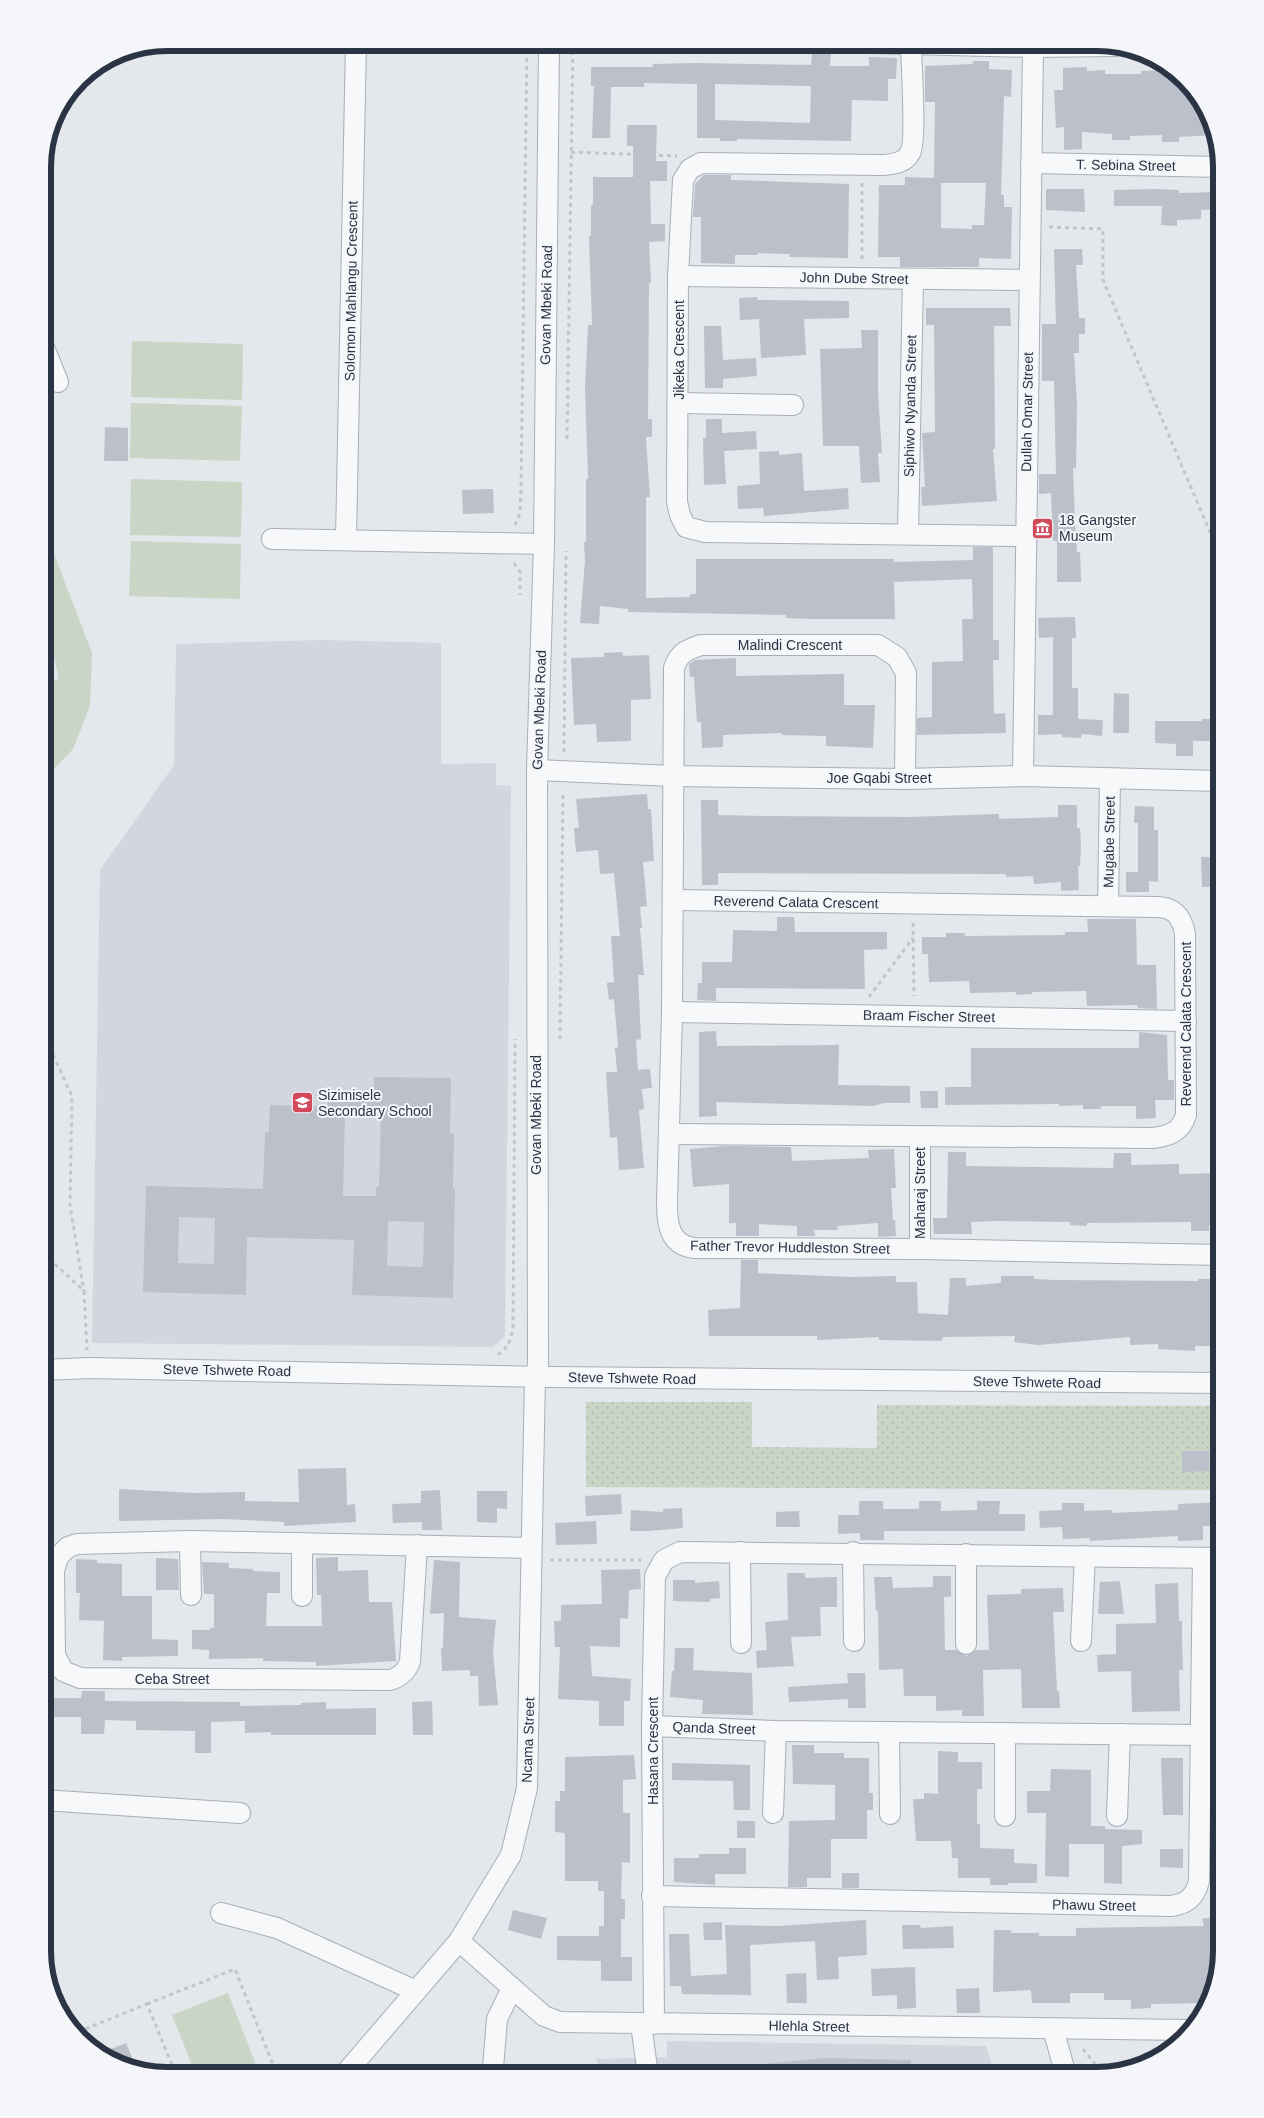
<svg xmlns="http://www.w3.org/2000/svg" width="1264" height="2118" font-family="Helvetica,sans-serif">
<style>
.built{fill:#d2d6de}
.grass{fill:#c9d6c5}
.park{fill:url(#park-dots)}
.building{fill:#bbc0ca;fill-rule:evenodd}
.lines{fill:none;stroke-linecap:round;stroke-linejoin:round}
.minor-casing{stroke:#a9aeb7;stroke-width:22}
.path{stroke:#c2c5cb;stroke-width:3;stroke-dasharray:4 4;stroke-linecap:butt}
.minor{stroke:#f7f8fa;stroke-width:20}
.labels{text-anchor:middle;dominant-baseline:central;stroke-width:4;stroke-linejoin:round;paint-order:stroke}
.street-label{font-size:14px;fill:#2b3445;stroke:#f4f6f9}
.poi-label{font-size:14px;fill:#2b3445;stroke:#f4f6f9;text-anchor:start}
.rim{fill:none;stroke:#2b3445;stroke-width:6}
</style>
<defs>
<pattern id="park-dots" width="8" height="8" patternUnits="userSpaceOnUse" patternTransform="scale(1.25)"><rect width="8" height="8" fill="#c9d6c5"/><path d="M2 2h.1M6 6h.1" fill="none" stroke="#adb8ab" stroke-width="1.8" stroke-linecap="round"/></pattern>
</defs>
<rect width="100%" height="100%" fill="#e4e7ec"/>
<g class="built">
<polygon points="322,640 441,643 441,764 496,763 496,785 511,786 505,1336 493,1347 92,1343 100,870 174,765 176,644"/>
<polygon points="667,2041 986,2046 995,2075 601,2075 596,2059 667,2057"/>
</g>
<g class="grass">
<polygon points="132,341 243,344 242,400 131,397"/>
<polygon points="131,403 242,406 240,461 130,458"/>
<polygon points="131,479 242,482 241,537 130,535"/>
<polygon points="43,525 92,653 90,706 73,749 43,780 43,685 59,679 52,648 43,622"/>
<polygon points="131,541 241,544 240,599 129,596"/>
<polygon points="228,1993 260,2075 196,2075 172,2015"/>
</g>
<polygon class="park" points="586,1402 752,1402 752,1447 877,1448 877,1405 1221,1406 1221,1490 586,1487"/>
<g class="building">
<path d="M812 53H831L830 66H869V57L897 58 896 79H888V101L852 100 851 141 737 139V141H720V138H697V84L644 83V87H611L610 138H592L594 86H591V67H653V64L697 63 811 65ZM715 84 811 86 810 123 715 120Z"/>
<path d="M973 61H989V69L1012 70 1011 97 1004 96 1001 195H1004V207H1012L1011 259 979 258V267H900V257H878L879 185H905V177L934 178 935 102H925V66L973 64ZM941 183H986L984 225H972V229L941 228Z"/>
<polygon points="1087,67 1087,71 1105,70 1105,74 1141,74 1141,71 1172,70 1209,112 1214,135 1179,137 1179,142 1162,142 1162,135 1130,136 1130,140 1112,140 1112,134 1082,132 1082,149 1064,150 1064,127 1056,128 1054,90 1063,90 1063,68"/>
<polygon points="627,125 657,125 656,161 667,161 667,181 650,181 651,224 665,224 665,241 649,242 651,283 649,283 648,419 652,419 652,437 646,437 650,497 646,497 646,598 690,597 690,594 696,594 696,559 894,559 894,562 973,560 973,547 993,547 993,640 999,640 999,660 993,660 994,714 1005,713 1006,733 917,735 917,718 932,717 932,662 963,661 962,619 973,619 972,579 894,582 895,619 809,619 786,618 786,615 628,612 628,609 600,606 599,624 580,623 585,560 584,542 586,542 586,479 588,479 585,388 588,325 592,325 589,236 591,236 591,205 593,205 593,177 633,177 633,146 627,146"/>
<polygon points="704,175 731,175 731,180 849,184 848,258 789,257 790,254 758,253 758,255 735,255 735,264 701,263 701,217 693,217 695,184"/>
<polygon points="1046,189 1084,189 1085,212 1046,210"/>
<polygon points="1156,189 1179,190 1179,193 1222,192 1222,209 1201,210 1201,219 1177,220 1177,226 1161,225 1162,206 1114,206 1114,190"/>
<polygon points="1054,249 1082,249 1083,265 1076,265 1079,318 1085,318 1085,334 1079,334 1079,353 1074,353 1077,404 1076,468 1073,468 1075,523 1077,552 1080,552 1081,582 1057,582 1057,541 1053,541 1051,493 1039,494 1039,474 1056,474 1054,381 1042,381 1042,324 1056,324"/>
<polygon points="757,297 757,300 849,301 849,318 804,319 806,355 761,358 759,319 740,320 739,298"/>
<polygon points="926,308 1010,308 1011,326 994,326 995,449 993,449 997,501 922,506 921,487 925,487 922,433 935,432 934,325 926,325"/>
<polygon points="704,326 721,326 723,360 756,358 757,376 723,379 723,388 705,388"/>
<polygon points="861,330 878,330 878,392 882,453 878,453 880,482 861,483 859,446 823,446 820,349 862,348"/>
<polygon points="706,419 722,419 722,433 756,431 757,449 724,451 726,484 704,485 703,438 706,438"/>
<polygon points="105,427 128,428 128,461 104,461"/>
<polygon points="779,451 779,455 802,453 804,491 848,488 849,509 764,516 763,508 738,509 737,486 760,484 759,452"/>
<polygon points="493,489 494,513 463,514 462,490"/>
<polygon points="1075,617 1076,638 1072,638 1072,688 1078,688 1078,719 1103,720 1102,736 1082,734 1081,738 1062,737 1062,734 1038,735 1038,715 1053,715 1053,637 1039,638 1038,618"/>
<polygon points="622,652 623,656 649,655 651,699 631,700 631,741 597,742 596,724 574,725 571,658 604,657 604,653"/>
<polygon points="736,658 736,676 844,674 844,705 875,705 873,748 826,746 826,736 782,735 782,733 723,735 723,747 702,748 701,722 697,722 694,677 690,677 689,664 695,660"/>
<polygon points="1114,693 1129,694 1129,733 1113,733"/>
<polygon points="1202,719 1217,719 1217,741 1193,741 1193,756 1176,756 1176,744 1155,743 1155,721 1202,721"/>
<polygon points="647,794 648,809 651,809 654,861 643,862 647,906 640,907 642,928 640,928 644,975 638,975 641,1039 636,1040 638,1070 650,1069 652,1088 642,1089 644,1109 639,1110 644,1168 619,1170 617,1137 610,1138 606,1072 617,1072 615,1048 618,1047 614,999 609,1000 607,983 614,982 611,936 620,936 614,873 600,874 598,850 576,852 574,828 579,828 576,799"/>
<polygon points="701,800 718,800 718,815 764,816 908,817 999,814 999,819 1058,817 1058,805 1077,805 1077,828 1080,828 1081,846 1080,866 1078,866 1079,890 1061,891 1061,882 1034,884 1033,876 1006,877 1006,874 718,873 718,885 702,885"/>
<polygon points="1135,806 1154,807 1154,830 1158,830 1158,882 1149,881 1149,892 1126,892 1126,872 1138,872 1138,823 1134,823"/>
<polygon points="1201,857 1222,857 1222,887 1202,887"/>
<polygon points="777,917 794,917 795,932 887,932 887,949 864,950 865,989 716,988 716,1001 697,1000 698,983 702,983 702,962 732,962 733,930 777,931"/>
<polygon points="1087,919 1136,919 1137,965 1156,965 1157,1009 1138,1008 1137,1005 1087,1006 1086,991 1032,992 1032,994 1016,995 1016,992 970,993 969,981 929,982 928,954 922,954 922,937 946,937 946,933 965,933 965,936 1065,935 1065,932 1088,932"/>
<polygon points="716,1031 717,1046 839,1045 838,1085 910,1086 910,1103 883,1103 874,1106 716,1102 717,1116 699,1117 699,1032"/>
<polygon points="1139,1032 1167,1035 1168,1080 1174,1080 1174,1100 1155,1100 1156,1118 1136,1119 1136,1106 1101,1106 1101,1109 1083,1109 1083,1105 1059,1106 1059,1104 945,1105 945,1087 971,1087 971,1048 1139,1048"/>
<path d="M374 1077 451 1078 450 1133H454L453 1189H455L453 1298 352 1295 354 1240 247 1237 246 1295 143 1292 146 1186 263 1189 265 1132H269L270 1105 328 1107 327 1091H374ZM345 1113 381 1114 379 1187H376V1196H343ZM179 1217 215 1218 214 1264 178 1263ZM388 1221 424 1222 423 1267 387 1266Z"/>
<polygon points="920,1091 938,1091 938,1108 921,1108"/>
<polygon points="724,1146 791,1147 792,1161 869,1158 868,1150 894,1149 896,1188 891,1188 893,1220 895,1220 896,1236 878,1237 878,1223 837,1226 838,1230 814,1230 815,1236 797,1236 797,1226 759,1224 759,1236 736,1236 736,1223 729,1223 729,1184 693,1187 690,1149"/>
<polygon points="948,1152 966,1152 966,1166 1113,1168 1114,1153 1131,1153 1131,1165 1179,1164 1179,1174 1222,1173 1222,1225 1209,1225 1209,1231 1191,1231 1191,1222 1087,1223 1087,1226 1070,1225 1070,1222 996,1221 971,1222 972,1234 934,1234 933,1218 947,1218"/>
<polygon points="741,1260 758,1260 758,1273 850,1277 896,1276 896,1282 917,1282 918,1313 948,1315 950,1278 966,1278 966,1286 1001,1283 1001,1276 1034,1276 1034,1279 1055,1280 1198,1281 1198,1279 1222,1279 1222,1338 1213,1339 1213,1346 1195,1346 1195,1351 1158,1349 1158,1344 1130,1345 1130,1337 1038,1345 1014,1342 1015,1336 943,1337 942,1341 879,1340 879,1337 817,1340 817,1336 709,1336 708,1310 740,1308"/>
<polygon points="1182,1451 1209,1451 1209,1471 1182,1472"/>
<polygon points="346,1468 347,1505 355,1504 356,1522 284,1526 284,1522 225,1519 119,1521 119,1489 194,1493 245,1492 245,1501 299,1502 298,1469"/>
<polygon points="440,1490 442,1530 422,1530 422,1522 393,1523 392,1504 421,1503 421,1491"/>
<polygon points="477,1491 507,1491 507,1509 497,1508 497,1523 477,1522"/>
<polygon points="621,1494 622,1514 586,1516 585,1496"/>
<polygon points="859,1501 883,1501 883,1509 919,1509 919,1501 941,1501 941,1511 977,1510 977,1501 1000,1501 999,1514 1025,1514 1025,1531 884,1531 884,1540 860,1540 860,1533 838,1534 838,1515 859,1515"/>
<polygon points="1222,1502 1222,1526 1203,1526 1203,1540 1178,1541 1178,1536 1090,1541 1090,1538 1063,1539 1062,1527 1040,1528 1039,1511 1062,1510 1062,1503 1084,1503 1084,1511 1112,1510 1112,1513 1178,1510 1178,1504"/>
<polygon points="682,1508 683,1528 649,1531 630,1531 631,1510 663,1512 663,1509"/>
<polygon points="799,1511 800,1527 776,1527 776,1512"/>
<polygon points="596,1521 597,1544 556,1545 555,1523"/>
<polygon points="338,1557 338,1571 368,1570 369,1602 392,1602 396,1661 316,1666 316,1662 263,1661 263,1658 209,1659 209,1650 192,1649 192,1630 210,1630 210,1628 214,1628 214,1594 204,1594 202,1562 229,1563 229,1568 253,1569 253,1571 280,1572 280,1593 267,1593 266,1626 322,1626 321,1595 317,1595 316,1558"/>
<polygon points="156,1558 178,1559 179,1590 156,1590"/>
<polygon points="76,1559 97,1560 97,1563 122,1564 122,1596 152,1596 152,1639 178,1640 178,1656 122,1657 122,1661 103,1660 104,1621 79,1620 80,1593 76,1593"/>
<polygon points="434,1560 460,1562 459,1617 496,1620 493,1652 498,1705 479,1706 478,1676 470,1676 470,1670 442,1671 441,1648 443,1648 444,1613 430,1614"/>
<polygon points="640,1569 641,1589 629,1590 628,1619 620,1618 620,1647 590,1646 592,1676 631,1679 630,1701 624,1701 624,1726 599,1726 599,1701 558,1699 560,1647 555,1647 554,1621 561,1621 561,1605 602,1604 601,1570"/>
<polygon points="787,1573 805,1573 805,1578 837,1577 837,1607 820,1607 821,1636 791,1637 794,1666 757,1668 756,1651 767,1650 765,1622 788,1620"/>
<polygon points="933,1576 951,1576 951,1597 944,1597 945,1650 956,1650 966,1656 971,1654 976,1650 989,1650 987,1595 1021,1594 1021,1589 1063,1588 1064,1612 1053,1612 1057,1691 1059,1691 1060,1708 1022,1708 1021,1669 983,1670 984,1716 962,1716 962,1710 936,1711 936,1696 904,1696 903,1669 879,1670 878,1611 876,1611 874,1577 892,1577 893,1588 933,1587"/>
<polygon points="673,1580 695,1580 695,1583 719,1581 720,1598 710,1599 710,1602 673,1601"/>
<polygon points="1120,1581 1124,1614 1098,1614 1100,1582"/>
<polygon points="1178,1583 1179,1621 1182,1621 1182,1641 1183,1670 1179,1670 1180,1711 1132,1712 1131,1671 1098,1672 1097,1655 1116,1654 1116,1624 1156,1623 1155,1584"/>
<polygon points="675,1648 694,1648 693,1670 752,1673 753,1715 702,1714 703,1700 670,1697 672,1671 674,1671"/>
<polygon points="847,1673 865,1673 866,1708 848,1708 848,1699 789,1702 788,1687 848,1683"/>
<polygon points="82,1691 105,1691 105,1701 240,1702 240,1706 301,1705 301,1703 326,1702 326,1709 376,1708 376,1735 271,1735 271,1732 245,1733 245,1721 211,1722 211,1753 195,1753 195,1731 136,1730 136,1721 105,1720 104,1734 81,1734 81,1717 48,1717 48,1698 81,1698"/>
<polygon points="432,1701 433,1735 413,1735 412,1702"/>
<polygon points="792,1745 814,1745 814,1753 844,1753 844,1758 869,1758 869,1793 873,1793 873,1810 867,1810 867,1839 831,1839 831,1878 807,1878 807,1887 788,1887 789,1821 835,1820 835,1785 793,1784"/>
<polygon points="938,1751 958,1752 958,1762 982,1762 982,1789 977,1789 977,1824 980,1824 980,1848 1014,1849 1014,1863 1037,1864 1037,1883 1008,1883 1008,1885 990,1885 990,1878 958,1878 958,1858 952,1858 951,1841 916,1841 913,1799 924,1799 924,1793 938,1794"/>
<polygon points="634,1755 636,1779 623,1780 623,1813 630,1813 630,1863 622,1862 621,1899 625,1899 625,1919 621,1919 621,1957 632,1957 632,1981 601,1981 601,1961 557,1960 557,1936 599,1936 599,1926 604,1926 604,1891 598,1891 598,1881 565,1881 565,1833 555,1832 555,1801 560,1801 560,1791 565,1791 565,1757"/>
<polygon points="1161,1758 1183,1758 1183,1815 1163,1815"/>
<polygon points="672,1763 750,1765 750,1810 734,1810 733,1781 672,1780"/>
<polygon points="1051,1769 1091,1770 1091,1826 1105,1826 1105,1829 1142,1830 1142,1844 1122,1846 1122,1884 1104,1883 1104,1844 1069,1844 1069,1877 1045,1876 1046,1813 1027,1813 1027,1791 1050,1791"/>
<rect x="737" y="1821" width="18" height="17"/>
<polygon points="729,1848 746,1848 746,1874 715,1874 715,1885 674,1882 674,1858 699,1858 699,1854 729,1854"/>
<polygon points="1160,1849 1183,1849 1183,1868 1160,1867"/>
<rect x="842" y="1873" width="17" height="15"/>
<polygon points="513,1910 547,1918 541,1939 508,1930"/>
<polygon points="1222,1915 1222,1951 1206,2003 1151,2004 1151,2008 1131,2009 1131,2000 1104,2000 1104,1993 1070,1993 1070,2003 1032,2003 1031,1990 993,1992 994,1930 1011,1930 1011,1933 1039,1933 1039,1936 1076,1936 1076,1928 1204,1926 1202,1919"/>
<polygon points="866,1920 867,1955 838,1957 839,1979 817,1980 815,1941 750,1945 751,1995 682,1994 681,1986 670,1986 669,1934 689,1934 691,1976 727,1974 725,1925 780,1926"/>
<polygon points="722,1922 722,1940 704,1940 703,1923"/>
<polygon points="902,1925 920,1925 921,1928 953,1926 954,1948 903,1949"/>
<polygon points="915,1967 916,2008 897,2009 897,1995 872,1996 871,1969"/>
<polygon points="806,1973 807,2003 787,2003 786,1974"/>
<polygon points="979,1988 980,2013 957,2013 956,1989"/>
<polygon points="126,2043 136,2067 98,2054"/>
<polygon points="825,2058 911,2060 912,2075 764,2075 763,2064"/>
</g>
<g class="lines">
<defs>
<g id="minor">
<polyline points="869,43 1033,47 1116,46"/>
<path d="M911 43C911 62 917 141 910 153 905 163 893 164 883 165L701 163 690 169 683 180 678 276 677 502 680 515 686 527 705 532 1025 536"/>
<polyline points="1031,163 1221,167"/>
<polyline points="678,276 1029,280"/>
<polyline points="43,345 58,382"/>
<polyline points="679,403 793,405"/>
<polyline points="908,533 913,279"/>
<polyline points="272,539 544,544"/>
<polyline points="346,539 356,43"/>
<polyline points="537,770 672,776 905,779 1023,776 1221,781"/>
<polyline points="1023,776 1033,47"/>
<path d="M905 779 906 673 897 657 878 645H701C686 650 679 653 674 668L672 1012 667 1204C667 1225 670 1245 694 1248L920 1249 1221 1255"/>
<polyline points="1108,906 1110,779"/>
<polyline points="672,1012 1186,1021"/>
<path d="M670 1134 1153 1138C1169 1136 1181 1132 1186 1115L1185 934C1182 917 1175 907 1156 907L673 900"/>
<polyline points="920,1249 920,1138"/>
<polyline points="43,1370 89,1368 552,1377 1221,1383"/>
<polyline points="190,1541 191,1595"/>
<polyline points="302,1543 302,1596"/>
<path d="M417 1545 410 1662C406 1672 400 1677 390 1680L80 1678 63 1671 55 1655 54 1571 58 1557 68 1547 77 1544 190 1541 531 1548"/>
<polyline points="740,1552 741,1643"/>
<polyline points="853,1552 854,1641"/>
<polyline points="1081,1641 1085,1556"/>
<polyline points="966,1644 966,1554"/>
<polyline points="652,1726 776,1731 1199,1735"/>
<polyline points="889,1732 890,1814"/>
<polyline points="43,1800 240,1813"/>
<polyline points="773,1813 776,1731"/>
<polyline points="1005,1816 1005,1733"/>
<polyline points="1117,1816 1120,1734"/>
<path d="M652 1896 1171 1906C1187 1904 1195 1897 1199 1881L1203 1558"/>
<polyline points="221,1913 277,1928 416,1991"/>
<polyline points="459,1941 544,2016 560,2022 1188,2030"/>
<polyline points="641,2024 648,2075"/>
<polyline points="654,2024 652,1726 655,1576 664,1560 680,1552 1221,1558"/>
<polyline points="1053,2029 1066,2075"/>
<polyline points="344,2075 459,1941 511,1855 527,1788 535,1377 538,1365 537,770 544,544 549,43"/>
<polyline points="495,2075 493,2068 497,2019 512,1988"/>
</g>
</defs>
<use href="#minor" class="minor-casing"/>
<g class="path">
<polyline points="571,152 677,156"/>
<polyline points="1049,227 1103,229 1103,280 1221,558"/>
<polyline points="862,259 862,183"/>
<polyline points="567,439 573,43"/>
<polyline points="515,525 520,513 521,490 527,43"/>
<polyline points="514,563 520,572 520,595"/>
<polyline points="564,752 566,551"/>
<polyline points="913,923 914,996"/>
<polyline points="869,997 913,938"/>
<polyline points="43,1033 72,1096 70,1205 84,1291"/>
<polyline points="560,1039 563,791"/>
<polyline points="43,1253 84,1291 87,1350"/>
<polyline points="498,1355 508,1346 513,1329 515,1039"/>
<polyline points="550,1560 641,1560"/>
<polyline points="147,2004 235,1969 277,2075"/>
<polyline points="78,2032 147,2004 176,2075"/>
<polyline points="1083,2049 1103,2074"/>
</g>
<use href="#minor" class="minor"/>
</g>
<defs>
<symbol id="museum-square" viewBox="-11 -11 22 22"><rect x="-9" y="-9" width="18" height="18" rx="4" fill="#d1495b" stroke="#f4f6f9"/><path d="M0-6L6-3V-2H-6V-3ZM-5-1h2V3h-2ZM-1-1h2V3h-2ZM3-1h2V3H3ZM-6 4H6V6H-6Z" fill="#fff"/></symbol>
<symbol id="school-square" viewBox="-11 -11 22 22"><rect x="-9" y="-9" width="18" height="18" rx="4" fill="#d1495b" stroke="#f4f6f9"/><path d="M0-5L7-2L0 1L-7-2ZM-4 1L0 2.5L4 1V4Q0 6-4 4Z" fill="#fff"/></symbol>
</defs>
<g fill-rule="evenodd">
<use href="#museum-square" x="1030" y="516" width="25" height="25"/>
<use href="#school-square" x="290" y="1090" width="25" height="25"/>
</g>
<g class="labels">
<g class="street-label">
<text transform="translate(1126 165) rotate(1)">T. Sebina Street</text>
<text transform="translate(854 278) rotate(1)">John Dube Street</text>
<text transform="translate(351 291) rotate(-89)">Solomon Mahlangu Crescent</text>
<text transform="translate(546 305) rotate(-89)">Govan Mbeki Road</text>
<text transform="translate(679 350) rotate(-90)">Jikeka Crescent</text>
<text transform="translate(910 406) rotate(-89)">Siphiwo Nyanda Street</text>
<text transform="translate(1027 412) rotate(-89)">Dullah Omar Street</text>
<text x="790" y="645">Malindi Crescent</text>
<text transform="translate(539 710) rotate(-88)">Govan Mbeki Road</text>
<text x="879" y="778">Joe Gqabi Street</text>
<text transform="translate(1109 842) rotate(-89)">Mugabe Street</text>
<text transform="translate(796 902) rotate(1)">Reverend Calata Crescent</text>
<text transform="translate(929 1016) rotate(1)">Braam Fischer Street</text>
<text transform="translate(1186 1024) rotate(-90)">Reverend Calata Crescent</text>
<text transform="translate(536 1115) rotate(-90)">Govan Mbeki Road</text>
<text transform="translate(920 1193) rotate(-90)">Maharaj Street</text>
<text transform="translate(790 1247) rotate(1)">Father Trevor Huddleston Street</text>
<text transform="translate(227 1370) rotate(1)">Steve Tshwete Road</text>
<text transform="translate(632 1378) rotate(1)">Steve Tshwete Road</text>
<text transform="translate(1037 1382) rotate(1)">Steve Tshwete Road</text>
<text x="172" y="1679">Ceba Street</text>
<text transform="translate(714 1728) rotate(2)">Qanda Street</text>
<text transform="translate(528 1740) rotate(-88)">Ncama Street</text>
<text transform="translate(653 1751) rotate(-90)">Hasana Crescent</text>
<text transform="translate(1094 1905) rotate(1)">Phawu Street</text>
<text transform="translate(809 2026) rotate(1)">Hlehla Street</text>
</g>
<g class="poi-label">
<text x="1059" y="520">18 Gangster<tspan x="1059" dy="16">Museum</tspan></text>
<text x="318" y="1095">Sizimisele<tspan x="318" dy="16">Secondary School</tspan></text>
</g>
</g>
<path d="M0 0H1264V2118H0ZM167 51H1097A116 116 0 0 1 1213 167V1951A116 116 0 0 1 1097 2067H167A116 116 0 0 1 51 1951V167A116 116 0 0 1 167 51Z" fill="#f4f6f9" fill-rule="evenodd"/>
<path class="rim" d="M167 51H1097A116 116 0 0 1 1213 167V1951A116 116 0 0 1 1097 2067H167A116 116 0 0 1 51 1951V167A116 116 0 0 1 167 51Z"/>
</svg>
